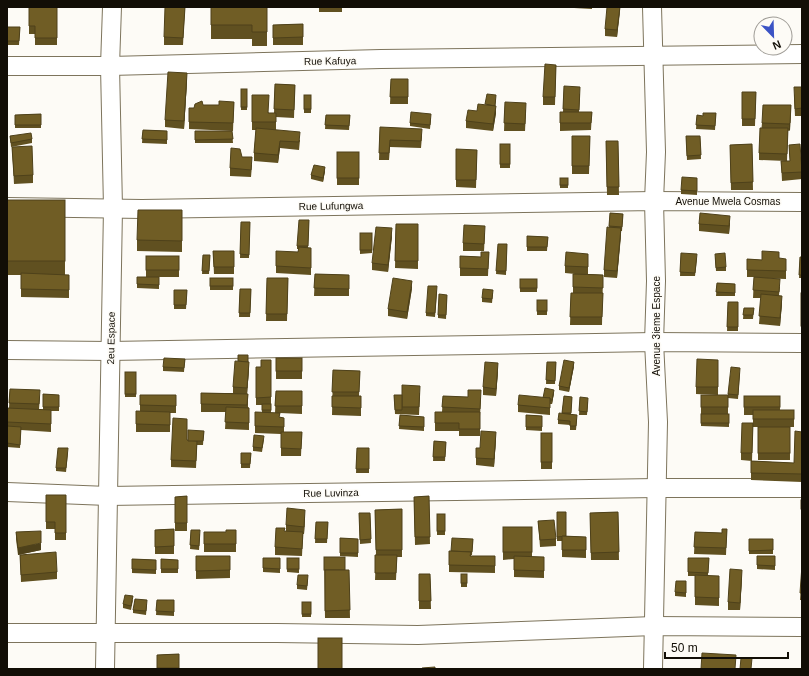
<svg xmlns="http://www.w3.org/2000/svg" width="809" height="676" font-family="Helvetica,sans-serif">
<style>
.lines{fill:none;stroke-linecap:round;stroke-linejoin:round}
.street-casing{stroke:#7d745c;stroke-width:20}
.street{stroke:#fff;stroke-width:18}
.wall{fill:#605020}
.shaded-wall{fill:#4e411a}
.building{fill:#705d25;stroke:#4e411a}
.labels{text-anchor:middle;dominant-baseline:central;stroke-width:3;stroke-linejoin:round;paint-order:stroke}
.street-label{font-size:10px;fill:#120e06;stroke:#fdfbf6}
</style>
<rect width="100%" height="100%" fill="#fdfbf6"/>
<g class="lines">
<defs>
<g id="street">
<polyline points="652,7 656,152 654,201 656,281 654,342 658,422 653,669"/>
<polyline points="7,66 110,66 381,59 802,54"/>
<polyline points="7,207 142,209 654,201 802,202"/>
<polyline points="7,350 110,351 654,342 802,343"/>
<polyline points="7,492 108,496 656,488 802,488"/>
<polyline points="7,633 277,633 418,635 654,626 802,627"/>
<polyline points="105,669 113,208 110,66 112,7"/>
</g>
</defs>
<use href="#street" class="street-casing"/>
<use href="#street" class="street"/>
</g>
<g class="wall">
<polygon points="29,7 57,7 57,45 35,45 35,34 29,34"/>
<polygon points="185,7 183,45 164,45 164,37"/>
<polygon points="211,7 267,7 267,46 252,46 252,39 211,39"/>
<rect x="319" y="7" width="23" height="5"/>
<polygon points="574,7 592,7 592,9 574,8"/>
<polygon points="620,7 617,37 605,36 605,29"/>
<polygon points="303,24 303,45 273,45 273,25"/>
<polygon points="7,27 20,27 19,45 7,45"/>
<polygon points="556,65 555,105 543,105 543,97"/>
<polygon points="391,79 408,79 408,104 390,104"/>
<polygon points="187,81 184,129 165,127 165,120"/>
<polygon points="275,84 295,85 294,118 276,117 276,130 300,140 299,150 280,148 278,163 254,161 254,153 256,130 252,130 252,95 269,113 274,113"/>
<polygon points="564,86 580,94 579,112 592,112 591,130 560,131 560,112 563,112"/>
<polygon points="802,87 802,116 795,116 794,95"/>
<rect x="241" y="89" width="6" height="21"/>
<polygon points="742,92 756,92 755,126 742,126"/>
<rect x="304" y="95" width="7" height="18"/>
<polygon points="496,99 495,106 496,113 493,131 466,128 466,121 477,111"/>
<polygon points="234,102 233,131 189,129 189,108 194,108 203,105 219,105"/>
<polygon points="505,102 526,110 525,131 504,131"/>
<polygon points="791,105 790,130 788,131 787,161 790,161 789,145 802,170 802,179 782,181 781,161 786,161 759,160 759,153 762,123"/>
<polygon points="716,113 715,130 696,129 697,115 703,116"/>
<polygon points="41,114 41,128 15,128 15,115"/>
<polygon points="326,115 350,115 349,130 325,129"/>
<polygon points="431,118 430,129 410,126 410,123"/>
<polygon points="380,127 422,136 421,148 390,147 389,160 379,160"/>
<polygon points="143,130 167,131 167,144 142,143"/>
<polygon points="195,131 232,131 233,143 195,143"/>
<polygon points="10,136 32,139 32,143 11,147"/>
<polygon points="572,136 590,136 589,174 572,174"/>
<polygon points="686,136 700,136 701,159 687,160"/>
<polygon points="606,141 618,141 619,195 607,195"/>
<rect x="500" y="144" width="10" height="24"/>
<polygon points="752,144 753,190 731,190 730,145"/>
<polygon points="12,147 33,175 33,183 14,184"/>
<polygon points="477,150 476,188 456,187 456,180"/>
<rect x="337" y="152" width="22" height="33"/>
<polygon points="252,165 251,177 230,176 230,168"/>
<polygon points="325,171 323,182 311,179 311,175"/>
<rect x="560" y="178" width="8" height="10"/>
<polygon points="697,178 697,195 681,194 681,190"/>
<polygon points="7,200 65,200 65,275 69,282 69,298 21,297 21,275 7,275"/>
<polygon points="182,210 182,252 137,251 137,240"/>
<polygon points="610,213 623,214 622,231 621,231 617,278 604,277 604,270 609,227"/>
<polygon points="309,220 308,248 311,255 311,275 276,273 276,266 298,252 299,249 297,249 297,246"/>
<polygon points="241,222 250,222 249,258 240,258"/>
<polygon points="730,223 729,234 699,231 699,224"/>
<polygon points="396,224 418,224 418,269 395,268"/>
<polygon points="360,233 372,233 372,253 360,254"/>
<polygon points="485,233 484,251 463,251 463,243"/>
<polygon points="392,236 388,272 372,270 372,263"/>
<polygon points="527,236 548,237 547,251 527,251"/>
<polygon points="498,244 507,244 506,275 496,274"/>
<polygon points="213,251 234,251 234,274 214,274"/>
<polygon points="489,252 488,276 460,276 460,256 481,257"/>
<polygon points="681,253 697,258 695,276 680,276"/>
<polygon points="203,255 210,255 209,274 202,274"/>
<polygon points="146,256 179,256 179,277 159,277 159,289 137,288 137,277 146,277"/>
<polygon points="715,257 726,267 726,271 716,271"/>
<polygon points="800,257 802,257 802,278 799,278"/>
<polygon points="779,258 786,266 786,279 758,278 780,287 779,295 782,303 780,326 759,324 761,298 753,298 754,277 747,277 747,259 762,260"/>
<polygon points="588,261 588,274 603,275 602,325 570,325 571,293 573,293 573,274 575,274 565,273 565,266"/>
<polygon points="315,274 349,275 349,296 314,296"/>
<rect x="210" y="278" width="23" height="12"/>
<polygon points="267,278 288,278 287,321 266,321"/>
<rect x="520" y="279" width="17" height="13"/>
<polygon points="717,283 735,284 735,296 716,296"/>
<polygon points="412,288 407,319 388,316 388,309"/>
<polygon points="240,289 251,289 250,317 239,317"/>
<polygon points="174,290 187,290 186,309 174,309"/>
<polygon points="437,290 435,317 426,316 426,313"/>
<polygon points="493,293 492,303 482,302 482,298"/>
<rect x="801" y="293" width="1" height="41"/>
<polygon points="447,295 446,319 438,318 438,315"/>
<rect x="537" y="300" width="10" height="15"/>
<polygon points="728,302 738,302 738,331 727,331"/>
<polygon points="744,308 754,308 753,319 743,319"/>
<rect x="276" y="358" width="26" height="21"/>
<polygon points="185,359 184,372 163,371 163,367"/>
<polygon points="271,360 271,413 275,413 276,391 302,391 302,414 280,413 279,417 284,418 284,432 302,432 301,456 281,456 281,434 255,433 255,412 262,413 262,405 256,405 256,367 261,367"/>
<polygon points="718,360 718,395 696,394 696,387"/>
<polygon points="248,362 249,369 247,394 248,394 248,407 249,408 249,430 225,429 226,412 201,412 201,393 233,393 233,387"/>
<polygon points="547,362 556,362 555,384 546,384"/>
<polygon points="574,366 569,392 559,390 559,386"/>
<polygon points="333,370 360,371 359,396 361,396 361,416 332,415"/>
<polygon points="498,371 496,396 483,395 483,387"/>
<rect x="125" y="372" width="11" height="25"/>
<polygon points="740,372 738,399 728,398 728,394"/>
<polygon points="10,389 40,397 39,409 43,410 43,394 59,395 59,411 51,411 51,432 21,430 20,448 7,447 7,408 9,408"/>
<polygon points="420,393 419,415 395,414 394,395 402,395"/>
<polygon points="554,393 552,404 550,404 550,415 518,412 518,405 543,398"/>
<polygon points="176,395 176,413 170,413 170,432 136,432 136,411 140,412 140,405"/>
<rect x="701" y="395" width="27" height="19"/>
<polygon points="443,396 481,398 480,416 480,436 459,436 459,431 435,431 435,412 442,412"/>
<polygon points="564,396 572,397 571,414 577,419 576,430 570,430 570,425 558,424 558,420 562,414"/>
<polygon points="744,396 780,396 780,410 794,410 794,427 753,427 753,415 744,415"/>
<polygon points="580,397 588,402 587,415 579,415"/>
<polygon points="701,414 729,414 729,427 701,426"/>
<polygon points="400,415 424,417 424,431 399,429"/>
<polygon points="526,415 542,416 542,431 526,430"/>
<polygon points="753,423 752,461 741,460 741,453"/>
<rect x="758" y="427" width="32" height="33"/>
<polygon points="204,431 203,445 197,445 196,468 171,467 171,460 187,440 188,441"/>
<polygon points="802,432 802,482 751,480 751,461 794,463"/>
<rect x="541" y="433" width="11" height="36"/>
<polygon points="264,439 262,452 253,451 253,447"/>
<polygon points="496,439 494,467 476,465 476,458 480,448"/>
<polygon points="434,441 446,442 445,461 433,461"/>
<polygon points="357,448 369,448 369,473 356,473"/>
<polygon points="68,452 66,472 56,471 56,468"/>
<polygon points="241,453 251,453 250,468 241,468"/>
<polygon points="46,495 66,495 66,540 55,540 55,529 46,529"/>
<polygon points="187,496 187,531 175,531 175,497"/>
<polygon points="429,496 430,544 415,545 414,497"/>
<polygon points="402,509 402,557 397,557 396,580 375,580 376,555 375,510"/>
<polygon points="557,512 566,536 586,537 586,558 562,557 562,541 557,541"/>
<polygon points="618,512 619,560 591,560 590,513"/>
<polygon points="359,513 370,513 371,543 360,544"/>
<rect x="437" y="514" width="8" height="21"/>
<polygon points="305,517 304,534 303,534 302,556 275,555 275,547 285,531 286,532 286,525"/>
<polygon points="538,521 556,539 556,546 540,547"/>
<polygon points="316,522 328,522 327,543 315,543"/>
<polygon points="503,527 532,527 532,557 544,565 544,578 514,577 514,559 503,560"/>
<polygon points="174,529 174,554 155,554 155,530"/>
<polygon points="727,529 726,555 694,554 695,532 722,533"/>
<polygon points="191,530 200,534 199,550 190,549"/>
<polygon points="236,530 236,552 204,552 204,532 226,532"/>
<polygon points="16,532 41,550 18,555 16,539"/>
<polygon points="340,538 358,539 358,557 340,556"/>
<polygon points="473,539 472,555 471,555 471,556 495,556 495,573 449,572 449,551 451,551"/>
<rect x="749" y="539" width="24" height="15"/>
<polygon points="20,555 57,572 57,579 21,582"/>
<polygon points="196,556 230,556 230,578 196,579"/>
<polygon points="757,556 775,556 775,570 757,569"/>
<polygon points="324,557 345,570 349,570 350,618 325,618"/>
<polygon points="263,558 280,558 280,573 263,572"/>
<polygon points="287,558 299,558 299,573 287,572"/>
<polygon points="688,558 709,558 708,575 719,583 719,606 695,605 695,576 688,576"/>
<polygon points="132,559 156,560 156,574 132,573"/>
<polygon points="161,559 178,560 178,573 161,573"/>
<polygon points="802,565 802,600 800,600"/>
<polygon points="419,574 430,574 431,609 419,609"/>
<rect x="461" y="574" width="6" height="13"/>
<polygon points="742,577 740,610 728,610 728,602"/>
<polygon points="308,579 307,590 297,589 297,585"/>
<polygon points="686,581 686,597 675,596 675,592"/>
<polygon points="133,600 131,610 123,608 123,604"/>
<polygon points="157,600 174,600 174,616 156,615"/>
<rect x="302" y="602" width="9" height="15"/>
<polygon points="147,604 146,615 133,613 133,610"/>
<polygon points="179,654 179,669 157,669 157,655"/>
</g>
<g class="shaded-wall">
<polygon points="620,7 620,12 617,37 617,30"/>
<polygon points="187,73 187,81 184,129 184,121"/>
<polygon points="791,105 790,130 789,131 789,124"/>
<polygon points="496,106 496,113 493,131 493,124"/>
<polygon points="280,141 280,148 278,163 278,155"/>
<polygon points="325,167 325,171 323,182 323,178"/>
<polygon points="730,216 730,223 729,234 729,226"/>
<polygon points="392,228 392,236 388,272 388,265"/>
<polygon points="621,228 621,236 617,278 617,271"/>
<polygon points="412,281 412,288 407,319 407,312"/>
<polygon points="782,296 782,303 780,326 780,318"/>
<polygon points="249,362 249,369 247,395 247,388"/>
<polygon points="574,362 574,366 569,392 569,388"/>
<polygon points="498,363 498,371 496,396 496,389"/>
<polygon points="554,390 554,393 552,404 552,400"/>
<polygon points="496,432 496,439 494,467 494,459"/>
<polygon points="305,510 305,517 304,534 304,527"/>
<polygon points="41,543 41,550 18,555 18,548"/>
<polygon points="742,570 742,577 740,610 740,603"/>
</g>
<g class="building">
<polygon points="29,7 57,7 57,38 35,38 35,26 29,26"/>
<polygon points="165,7 185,7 183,38 164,37"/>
<polygon points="211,7 267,7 267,32 252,32 252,25 211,25"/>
<polygon points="607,7 620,7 617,30 605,29"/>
<polygon points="303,24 303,37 273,38 273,25"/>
<polygon points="7,27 20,27 19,41 7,41"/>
<polygon points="545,64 556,65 555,97 543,97"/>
<polygon points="168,72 187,73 184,121 165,120"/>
<polygon points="391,79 408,79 408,97 390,97"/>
<polygon points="275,84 295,85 294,110 274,109"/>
<polygon points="564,86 580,87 579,110 563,109"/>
<polygon points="794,87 802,87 802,108 795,109"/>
<rect x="241" y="89" width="6" height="18"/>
<polygon points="742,92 756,92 755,119 742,119"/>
<polygon points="487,94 496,95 495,106 485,104"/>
<polygon points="252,95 269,95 268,113 276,113 276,122 252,122"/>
<rect x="304" y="95" width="7" height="14"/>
<polygon points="202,101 203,105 219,105 219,101 234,102 233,123 189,122 189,108 194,108 195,104"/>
<polygon points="505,102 526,103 525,124 504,123"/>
<polygon points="478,104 496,106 493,124 466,121 468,110 477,111"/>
<polygon points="763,105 791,105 790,123 789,124 762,123"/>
<polygon points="411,112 431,114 430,125 410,123"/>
<polygon points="560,112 592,112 591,123 560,123"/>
<polygon points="703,113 716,113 715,126 696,125 697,115 703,116"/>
<polygon points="41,114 41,125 15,125 15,115"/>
<polygon points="326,115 350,115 349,126 325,125"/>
<polygon points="380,127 422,129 421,141 390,140 389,153 379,153"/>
<polygon points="256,128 300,132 299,142 280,141 278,155 254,153"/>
<polygon points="760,128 788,128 787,154 759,153"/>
<polygon points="143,130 167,131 167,140 142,139"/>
<polygon points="195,131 232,131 233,139 195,140"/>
<polygon points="31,133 32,139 11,143 10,136"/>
<polygon points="572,136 590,136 589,166 572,166"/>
<polygon points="686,136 700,136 701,155 687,156"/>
<polygon points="606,141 618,141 619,187 607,187"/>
<rect x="500" y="144" width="10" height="20"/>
<polygon points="752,144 753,182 731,183 730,145"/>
<polygon points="800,144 802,172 782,173 781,161 790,161 789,145"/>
<polygon points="32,146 33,175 14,176 12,147"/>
<polygon points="231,148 240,149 242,157 252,157 251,170 230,168"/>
<polygon points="456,149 477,150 476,180 456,180"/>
<rect x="337" y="152" width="22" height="26"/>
<polygon points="314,165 325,167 323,178 311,175"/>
<polygon points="682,177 697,178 697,191 681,190"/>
<rect x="560" y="178" width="8" height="7"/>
<rect x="7" y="200" width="58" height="61"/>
<polygon points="138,210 182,210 182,241 137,240"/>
<polygon points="610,213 623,214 622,227 609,226"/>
<polygon points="700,213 730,216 729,226 699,224"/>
<polygon points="299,220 309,220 308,246 297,246"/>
<polygon points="241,222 250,222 249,255 240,254"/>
<polygon points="396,224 418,224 418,261 395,261"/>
<polygon points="464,225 485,226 484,244 463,243"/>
<polygon points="376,227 392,228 388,265 372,263"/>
<polygon points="607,227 621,228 617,271 604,270"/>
<rect x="360" y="233" width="12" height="17"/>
<polygon points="527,236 548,237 547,247 527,247"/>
<polygon points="498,244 507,244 506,271 496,271"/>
<polygon points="299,247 311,248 311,268 276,266 276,251 298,252"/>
<polygon points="213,251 234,251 234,267 214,267"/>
<polygon points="762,251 779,252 779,258 786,259 786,271 747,270 747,259 762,260"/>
<polygon points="481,252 489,252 488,269 460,268 460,256 481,257"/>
<polygon points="566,252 588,254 588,267 565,266"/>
<polygon points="681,253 697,254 695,273 680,272"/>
<polygon points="725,253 726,267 716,268 715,254"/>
<polygon points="203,255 210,255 209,271 202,271"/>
<rect x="146" y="256" width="33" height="14"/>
<polygon points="800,257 802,257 802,275 799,275"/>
<polygon points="21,273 69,275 69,290 21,289"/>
<polygon points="315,274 349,275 349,289 314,288"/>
<polygon points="573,274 603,275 603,288 573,287"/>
<polygon points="137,277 159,277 159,285 137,284"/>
<polygon points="754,277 780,279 779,292 753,290"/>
<rect x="210" y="278" width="23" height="8"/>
<polygon points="267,278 288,278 287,314 266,314"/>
<polygon points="393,278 412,281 407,312 388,309"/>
<rect x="520" y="279" width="17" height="9"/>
<polygon points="717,283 735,284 735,293 716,292"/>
<polygon points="428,286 437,286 435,313 426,313"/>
<polygon points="240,289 251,289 250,313 239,313"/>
<polygon points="483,289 493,290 492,299 482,298"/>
<polygon points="174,290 187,290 186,305 174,305"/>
<polygon points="571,293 603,293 602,317 570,317"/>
<rect x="801" y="293" width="1" height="33"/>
<polygon points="439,294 447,295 446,315 438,315"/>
<polygon points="761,294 782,296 780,318 759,316"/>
<rect x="537" y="300" width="10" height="11"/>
<polygon points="728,302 738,302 738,327 727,327"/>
<polygon points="744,308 754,308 753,315 743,315"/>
<polygon points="238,355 248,355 248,362 238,361"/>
<polygon points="164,358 185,359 184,368 163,367"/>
<rect x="276" y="358" width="26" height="13"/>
<polygon points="697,359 718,360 718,387 696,387"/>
<polygon points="261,360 271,360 271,397 256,398 256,367 261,367"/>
<polygon points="564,360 574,362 569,388 559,386"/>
<polygon points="235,361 249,362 247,388 233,387"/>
<polygon points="485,362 498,363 496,389 483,387"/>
<polygon points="547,362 556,362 555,381 546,380"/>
<polygon points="731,367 740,368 738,395 728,394"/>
<polygon points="333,370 360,371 359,392 332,392"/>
<rect x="125" y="372" width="11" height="22"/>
<polygon points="402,385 420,386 419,407 402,407"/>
<polygon points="545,388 554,390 552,400 550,400 550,398 543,398"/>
<polygon points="10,389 40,390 39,404 9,403"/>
<polygon points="468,390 481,390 480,409 442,407 443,396 468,397"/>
<polygon points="276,391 302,391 302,406 275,406"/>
<polygon points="201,393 248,394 247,405 201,404"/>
<polygon points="43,394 59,395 59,407 43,407"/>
<polygon points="140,395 176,395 176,406 140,405"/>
<polygon points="394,395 402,395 402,410 395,410"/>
<polygon points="519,395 550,398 550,408 518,405"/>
<rect x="701" y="395" width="27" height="12"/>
<polygon points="332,396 361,396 361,408 332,407"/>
<polygon points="564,396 572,397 571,413 562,413"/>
<rect x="744" y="396" width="36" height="11"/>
<polygon points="580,397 588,398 587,412 579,411"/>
<rect x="262" y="404" width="9" height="6"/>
<polygon points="226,407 249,408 249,423 225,422"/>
<polygon points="7,408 51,410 51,424 7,422"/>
<rect x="753" y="410" width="41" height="9"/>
<polygon points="136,411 170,412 170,425 136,424"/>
<polygon points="255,412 280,413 279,417 284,418 284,427 255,426"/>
<polygon points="435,412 480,412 480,429 459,429 459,423 435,423"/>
<polygon points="559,413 577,415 576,426 570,426 570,421 558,420"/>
<rect x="701" y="414" width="28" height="9"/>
<polygon points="400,415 424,417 424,427 399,426"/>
<polygon points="526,415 542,416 542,427 526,427"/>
<polygon points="173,418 187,419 187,440 197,441 196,461 171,460"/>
<polygon points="742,423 753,423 752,453 741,453"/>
<polygon points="7,426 21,427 20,445 7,443"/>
<rect x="758" y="427" width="32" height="26"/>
<polygon points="188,430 204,431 203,441 188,441"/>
<polygon points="481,431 496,432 494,459 476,458 476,448 480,448"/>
<polygon points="795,431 802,432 802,474 751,473 751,461 794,463"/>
<polygon points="281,432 302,432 301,449 281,448"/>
<rect x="541" y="433" width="11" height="29"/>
<polygon points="254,435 264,436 262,448 253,447"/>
<polygon points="434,441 446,442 445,457 433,457"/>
<polygon points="58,448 68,448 66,468 56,468"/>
<polygon points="357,448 369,448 369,469 356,469"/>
<polygon points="241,453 251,453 250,464 241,464"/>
<polygon points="46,495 66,495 66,533 55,533 55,522 46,522"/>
<polygon points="187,496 187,523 175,523 175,497"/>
<polygon points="429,496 430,537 415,537 414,497"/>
<rect x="801" y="500" width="1" height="9"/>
<polygon points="287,508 305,510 304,527 286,525"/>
<polygon points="402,509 402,550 376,550 375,510"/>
<polygon points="557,512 566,512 566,536 557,537"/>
<polygon points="618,512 619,552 591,553 590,513"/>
<polygon points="359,513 370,513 371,539 360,540"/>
<rect x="437" y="514" width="8" height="17"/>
<polygon points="554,520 556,539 540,540 538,521"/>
<polygon points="316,522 328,522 327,539 315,539"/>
<rect x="503" y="527" width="29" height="25"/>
<polygon points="276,528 285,528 284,531 303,532 302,549 275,547"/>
<polygon points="174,529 174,546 155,547 155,530"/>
<polygon points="722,529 727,529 726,548 694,547 695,532 722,533"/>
<polygon points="191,530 200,530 199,546 190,545"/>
<polygon points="226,530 236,530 236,544 204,544 204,532 226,532"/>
<polygon points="41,531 41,543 18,548 16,532"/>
<polygon points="562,536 586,537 586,550 562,550"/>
<polygon points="340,538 358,539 358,553 340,553"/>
<polygon points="452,538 473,539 472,552 451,551"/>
<polygon points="749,539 773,539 773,550 749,551"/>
<polygon points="449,551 471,552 470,556 495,556 495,566 449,565"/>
<polygon points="56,552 57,572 21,575 20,555"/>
<polygon points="375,555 397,555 396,573 375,573"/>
<polygon points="196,556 230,556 230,570 196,571"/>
<polygon points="514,556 544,557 544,571 514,570"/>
<polygon points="757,556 775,556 775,566 757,565"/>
<rect x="324" y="557" width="21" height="13"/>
<polygon points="263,558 280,558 280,569 263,568"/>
<rect x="287" y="558" width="12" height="11"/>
<polygon points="688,558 709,558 708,573 688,572"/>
<polygon points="132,559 156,560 156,570 132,569"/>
<polygon points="161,559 178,560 178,569 161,569"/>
<polygon points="802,565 802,593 800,593"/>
<polygon points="730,569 742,570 740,603 728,602"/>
<polygon points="325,570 349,570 350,610 325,611"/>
<polygon points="419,574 430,574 431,601 419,601"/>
<rect x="461" y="574" width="6" height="9"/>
<polygon points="298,575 308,575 307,586 297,585"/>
<polygon points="695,575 719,576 719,598 695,597"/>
<polygon points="676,581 686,581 686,593 675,592"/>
<polygon points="125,595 133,596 131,606 123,604"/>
<polygon points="135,599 147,600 146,611 133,610"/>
<polygon points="157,600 174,600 174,612 156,611"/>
<rect x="302" y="602" width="9" height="12"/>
<rect x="318" y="638" width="24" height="31"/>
<polygon points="702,653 736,655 735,669 701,669"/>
<polygon points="179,654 179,668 157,668 157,655"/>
<polygon points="741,658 752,658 751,669 740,669"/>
<polygon points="435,667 435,669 422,669 422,668"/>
</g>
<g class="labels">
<g class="street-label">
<text transform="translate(330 61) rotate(-1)">Rue Kafuya</text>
<text x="728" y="201">Avenue Mwela Cosmas</text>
<text transform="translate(331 206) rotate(-1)">Rue Lufungwa</text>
<text transform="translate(656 326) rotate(-90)">Avenue 3ieme Espace</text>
<text transform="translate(111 338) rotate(-89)">2eu Espace</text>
<text transform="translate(331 493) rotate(-1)">Rue Luvinza</text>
</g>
</g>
<rect width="809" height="676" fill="none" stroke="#120e06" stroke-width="16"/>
<g transform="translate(773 36) rotate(157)"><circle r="19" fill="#fdfbf6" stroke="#9f9c96"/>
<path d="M0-3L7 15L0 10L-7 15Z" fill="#3b53c5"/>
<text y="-6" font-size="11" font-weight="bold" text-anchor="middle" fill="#120e06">N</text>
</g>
<path d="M665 652v6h123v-6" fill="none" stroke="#120e06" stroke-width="2"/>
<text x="671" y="652" font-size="12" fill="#120e06" stroke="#fdfbf6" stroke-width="3" paint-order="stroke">50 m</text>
</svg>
